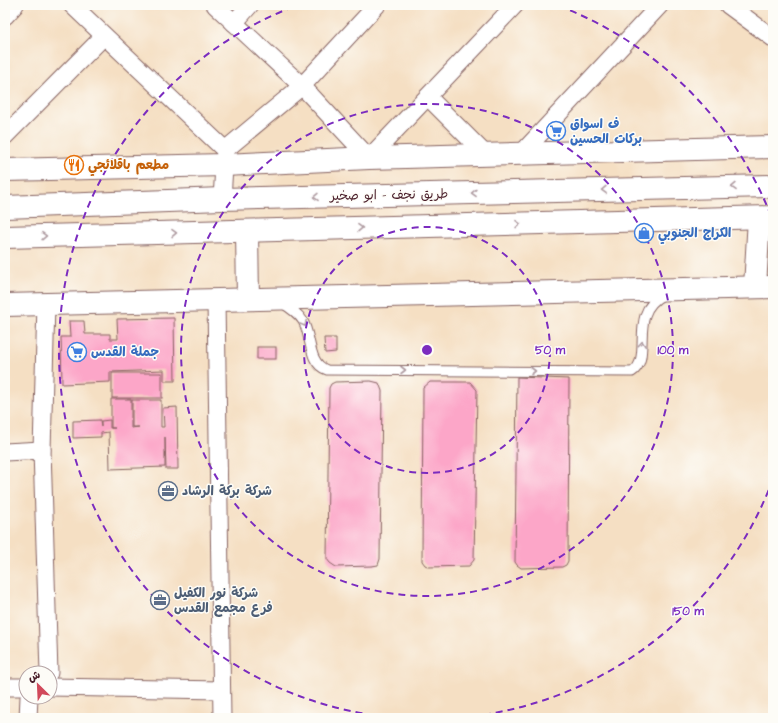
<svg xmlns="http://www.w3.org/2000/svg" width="778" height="723" font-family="'Architects Daughter','Playpen Sans Arabic',sans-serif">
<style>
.building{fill:#fca6c8}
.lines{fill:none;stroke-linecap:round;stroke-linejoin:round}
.service-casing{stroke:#866260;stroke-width:11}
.minor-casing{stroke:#866260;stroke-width:19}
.secondary-casing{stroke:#866260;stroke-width:24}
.trunk-casing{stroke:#866260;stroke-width:24}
.service{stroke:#fff;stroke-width:9}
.minor{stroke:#fff;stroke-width:17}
.secondary{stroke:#fff;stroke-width:22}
.trunk{stroke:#fff;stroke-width:22}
.oneway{stroke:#ae9aa0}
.ring{fill:none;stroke:#7b2cbf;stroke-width:2;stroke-dasharray:7 5}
.labels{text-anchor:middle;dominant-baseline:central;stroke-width:3;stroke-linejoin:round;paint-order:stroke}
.shop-label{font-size:13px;font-weight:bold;fill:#366cbe;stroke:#fdfcf7;text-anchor:start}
.food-label{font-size:13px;font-weight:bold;fill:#c56008;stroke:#fdfcf7;text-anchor:start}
.street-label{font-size:13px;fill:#4a1f2b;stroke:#fdfcf7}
.service-label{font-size:13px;font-weight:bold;fill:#4e5e75;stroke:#fdfcf7;text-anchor:start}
.centre{fill:#7b2cbf;stroke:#fdfcf7;stroke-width:2}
.ring-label{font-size:12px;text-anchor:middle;font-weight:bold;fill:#7b2cbf;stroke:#fdfcf7;stroke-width:3;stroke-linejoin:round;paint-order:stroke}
</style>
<rect width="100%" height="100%" fill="#fdfcf7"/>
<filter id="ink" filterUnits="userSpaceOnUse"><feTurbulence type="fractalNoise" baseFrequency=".025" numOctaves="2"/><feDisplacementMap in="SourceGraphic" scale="8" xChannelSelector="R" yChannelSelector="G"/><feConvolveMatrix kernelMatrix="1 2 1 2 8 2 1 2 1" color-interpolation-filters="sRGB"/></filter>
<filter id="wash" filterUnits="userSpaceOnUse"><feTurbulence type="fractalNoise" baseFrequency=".012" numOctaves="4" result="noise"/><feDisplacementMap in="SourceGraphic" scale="16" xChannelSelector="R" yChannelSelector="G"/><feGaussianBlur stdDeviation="0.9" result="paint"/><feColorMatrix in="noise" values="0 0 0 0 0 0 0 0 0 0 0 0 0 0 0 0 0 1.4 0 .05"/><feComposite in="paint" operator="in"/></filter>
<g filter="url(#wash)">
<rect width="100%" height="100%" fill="#f5dfc3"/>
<g id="blocks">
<g class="building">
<polygon points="174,318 175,381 164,381 164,370 110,372 110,382 62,384 61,337 70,337 69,321 84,321 85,334 110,334 110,339 118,339 117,319"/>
<polygon points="324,338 336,338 336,352 325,353"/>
<rect x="257" y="347" width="19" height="12"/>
<rect x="112" y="373" width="50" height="25"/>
<polygon points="517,377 569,379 568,561 566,565 562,567 521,568 517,565 515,562"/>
<polygon points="371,381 379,383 382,391 380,559 378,565 372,566 336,567 330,563 327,559 329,388 331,384 335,382"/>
<polygon points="430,382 470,382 477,390 474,560 469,566 429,567 425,565 422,561 423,388"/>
<polygon points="111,399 131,399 131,428 139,427 132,427 132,400 161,400 161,427 164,427 163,408 177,407 178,469 166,469 165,437 165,467 110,469 109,432 101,433 101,437 73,438 73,421 100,420 101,427 101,421 110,420 110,428 115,428 111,428"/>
</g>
</g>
</g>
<g filter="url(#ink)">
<use href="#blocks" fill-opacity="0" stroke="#866260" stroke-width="1"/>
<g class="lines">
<defs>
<path id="service" d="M282 303C290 308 298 313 303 321 312 337 308 364 327 370L632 372C654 358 627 313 663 295"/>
<g id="minor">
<polyline points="72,5 225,150 222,199"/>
<polyline points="215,5 302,86 369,158 515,5"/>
<polyline points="728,5 773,38"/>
<polyline points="5,16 15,5"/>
<polyline points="234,23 250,5"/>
<polyline points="428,97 486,155"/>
<polyline points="5,136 104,36"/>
<polyline points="225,150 302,86 377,5"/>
<polyline points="521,154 660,5"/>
<polyline points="216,300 222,718"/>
<polyline points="46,304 42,450 49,673"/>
<polyline points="5,452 42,450"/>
<polyline points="5,687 26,687"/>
<polyline points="50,687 221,690"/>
<polyline points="28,718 29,697"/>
</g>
<g id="secondary">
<polyline points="5,170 224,165 369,158 773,147"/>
<polyline points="5,305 773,287"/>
</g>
<g id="trunk">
<polyline points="5,207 222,199 773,186"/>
<polyline points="247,231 248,299"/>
<polyline points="5,237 773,217"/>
<polyline points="755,287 759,218"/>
</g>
</defs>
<use href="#service" class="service-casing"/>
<use href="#minor" class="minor-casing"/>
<use href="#secondary" class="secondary-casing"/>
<use href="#trunk" class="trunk-casing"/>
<use href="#service" class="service"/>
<use href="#minor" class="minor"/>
<use href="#secondary" class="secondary"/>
<use href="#trunk" class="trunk"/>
</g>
<defs><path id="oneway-chevron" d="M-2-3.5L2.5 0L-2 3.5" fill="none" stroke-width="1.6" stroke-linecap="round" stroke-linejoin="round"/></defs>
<g class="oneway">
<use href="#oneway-chevron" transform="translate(734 187) rotate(179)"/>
<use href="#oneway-chevron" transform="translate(604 190) rotate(179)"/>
<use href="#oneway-chevron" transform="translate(474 193) rotate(179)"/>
<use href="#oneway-chevron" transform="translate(316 197) rotate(179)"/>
<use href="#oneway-chevron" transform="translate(518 224) rotate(-1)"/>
<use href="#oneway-chevron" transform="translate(360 228) rotate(-1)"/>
<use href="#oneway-chevron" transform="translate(174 233) rotate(-1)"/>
<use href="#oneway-chevron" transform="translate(44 236) rotate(-1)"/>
<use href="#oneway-chevron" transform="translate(304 324) rotate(62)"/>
<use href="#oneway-chevron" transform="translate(642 344) rotate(-85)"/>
<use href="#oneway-chevron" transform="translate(403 370)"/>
<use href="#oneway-chevron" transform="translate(533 371)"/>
</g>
</g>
<g class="ring">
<circle cx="427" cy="350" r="123"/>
<circle cx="427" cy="350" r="246"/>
<path d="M773 479A369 369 0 0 1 456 718M398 718A369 369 0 0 1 295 6M559 6A369 369 0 0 1 773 221"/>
</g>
<defs>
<symbol id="supermarket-ring" viewBox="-11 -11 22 22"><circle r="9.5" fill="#fdfcf7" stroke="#3f7fe0" stroke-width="1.5"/><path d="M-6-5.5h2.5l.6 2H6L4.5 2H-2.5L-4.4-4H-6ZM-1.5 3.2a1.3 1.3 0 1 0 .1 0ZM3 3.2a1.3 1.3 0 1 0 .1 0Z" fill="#3f7fe0"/></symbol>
<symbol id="restaurant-ring" viewBox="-11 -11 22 22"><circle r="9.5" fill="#fdfcf7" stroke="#e8710a" stroke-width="1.5"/><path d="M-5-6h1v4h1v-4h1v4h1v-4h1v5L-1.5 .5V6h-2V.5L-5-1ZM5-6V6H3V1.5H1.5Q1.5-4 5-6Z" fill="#e8710a"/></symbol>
<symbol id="shop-ring" viewBox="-11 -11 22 22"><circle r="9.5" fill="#fdfcf7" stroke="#3f7fe0" stroke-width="1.5"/><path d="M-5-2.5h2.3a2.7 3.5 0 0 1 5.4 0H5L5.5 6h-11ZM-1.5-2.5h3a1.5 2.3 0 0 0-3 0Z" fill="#3f7fe0"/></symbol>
<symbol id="office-ring" viewBox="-11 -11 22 22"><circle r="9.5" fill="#fdfcf7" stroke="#5c6f8a" stroke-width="1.5"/><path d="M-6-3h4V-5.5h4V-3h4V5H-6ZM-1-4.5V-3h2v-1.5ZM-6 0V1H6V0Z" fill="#5c6f8a"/></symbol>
</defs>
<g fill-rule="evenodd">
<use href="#supermarket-ring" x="545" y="120" width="22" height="22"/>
<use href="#restaurant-ring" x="63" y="154" width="22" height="22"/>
<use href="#shop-ring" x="633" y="222" width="22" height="22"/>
<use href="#supermarket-ring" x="66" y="341" width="22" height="22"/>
<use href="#office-ring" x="157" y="480" width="22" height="22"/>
<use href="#office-ring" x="149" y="589" width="22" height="22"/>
</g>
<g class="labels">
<g class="shop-label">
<text x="570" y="124">ف اسواق<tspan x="570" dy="15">بركات الحسين</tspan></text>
<text x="658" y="233">الكراج الجنوبي</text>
<text x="91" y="352">جملة القدس</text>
</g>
<g class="food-label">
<text x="88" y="165">مطعم باقلائجي</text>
</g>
<g class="street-label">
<text transform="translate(389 195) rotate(-1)">طريق نجف - ابو صخير</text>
</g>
<g class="service-label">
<text x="182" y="491">شركة بركة الرشاد</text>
<text x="174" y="593">شركة نور الكفيل<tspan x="174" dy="15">فرع مجمع القدس</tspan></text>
</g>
</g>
<circle cx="427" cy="350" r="6" class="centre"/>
<g class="ring-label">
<text x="550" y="354">50 m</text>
<text x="673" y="354">100 m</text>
<text x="688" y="615">150 m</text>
</g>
<rect width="778" height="723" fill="none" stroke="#fdfcf7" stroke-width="20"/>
<g transform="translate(38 685) rotate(336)"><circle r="19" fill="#fdfcf7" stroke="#b5a4a5"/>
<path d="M0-3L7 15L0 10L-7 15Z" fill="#d1495b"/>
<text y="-6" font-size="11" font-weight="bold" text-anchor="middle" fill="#4a1f2b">ش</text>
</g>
</svg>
